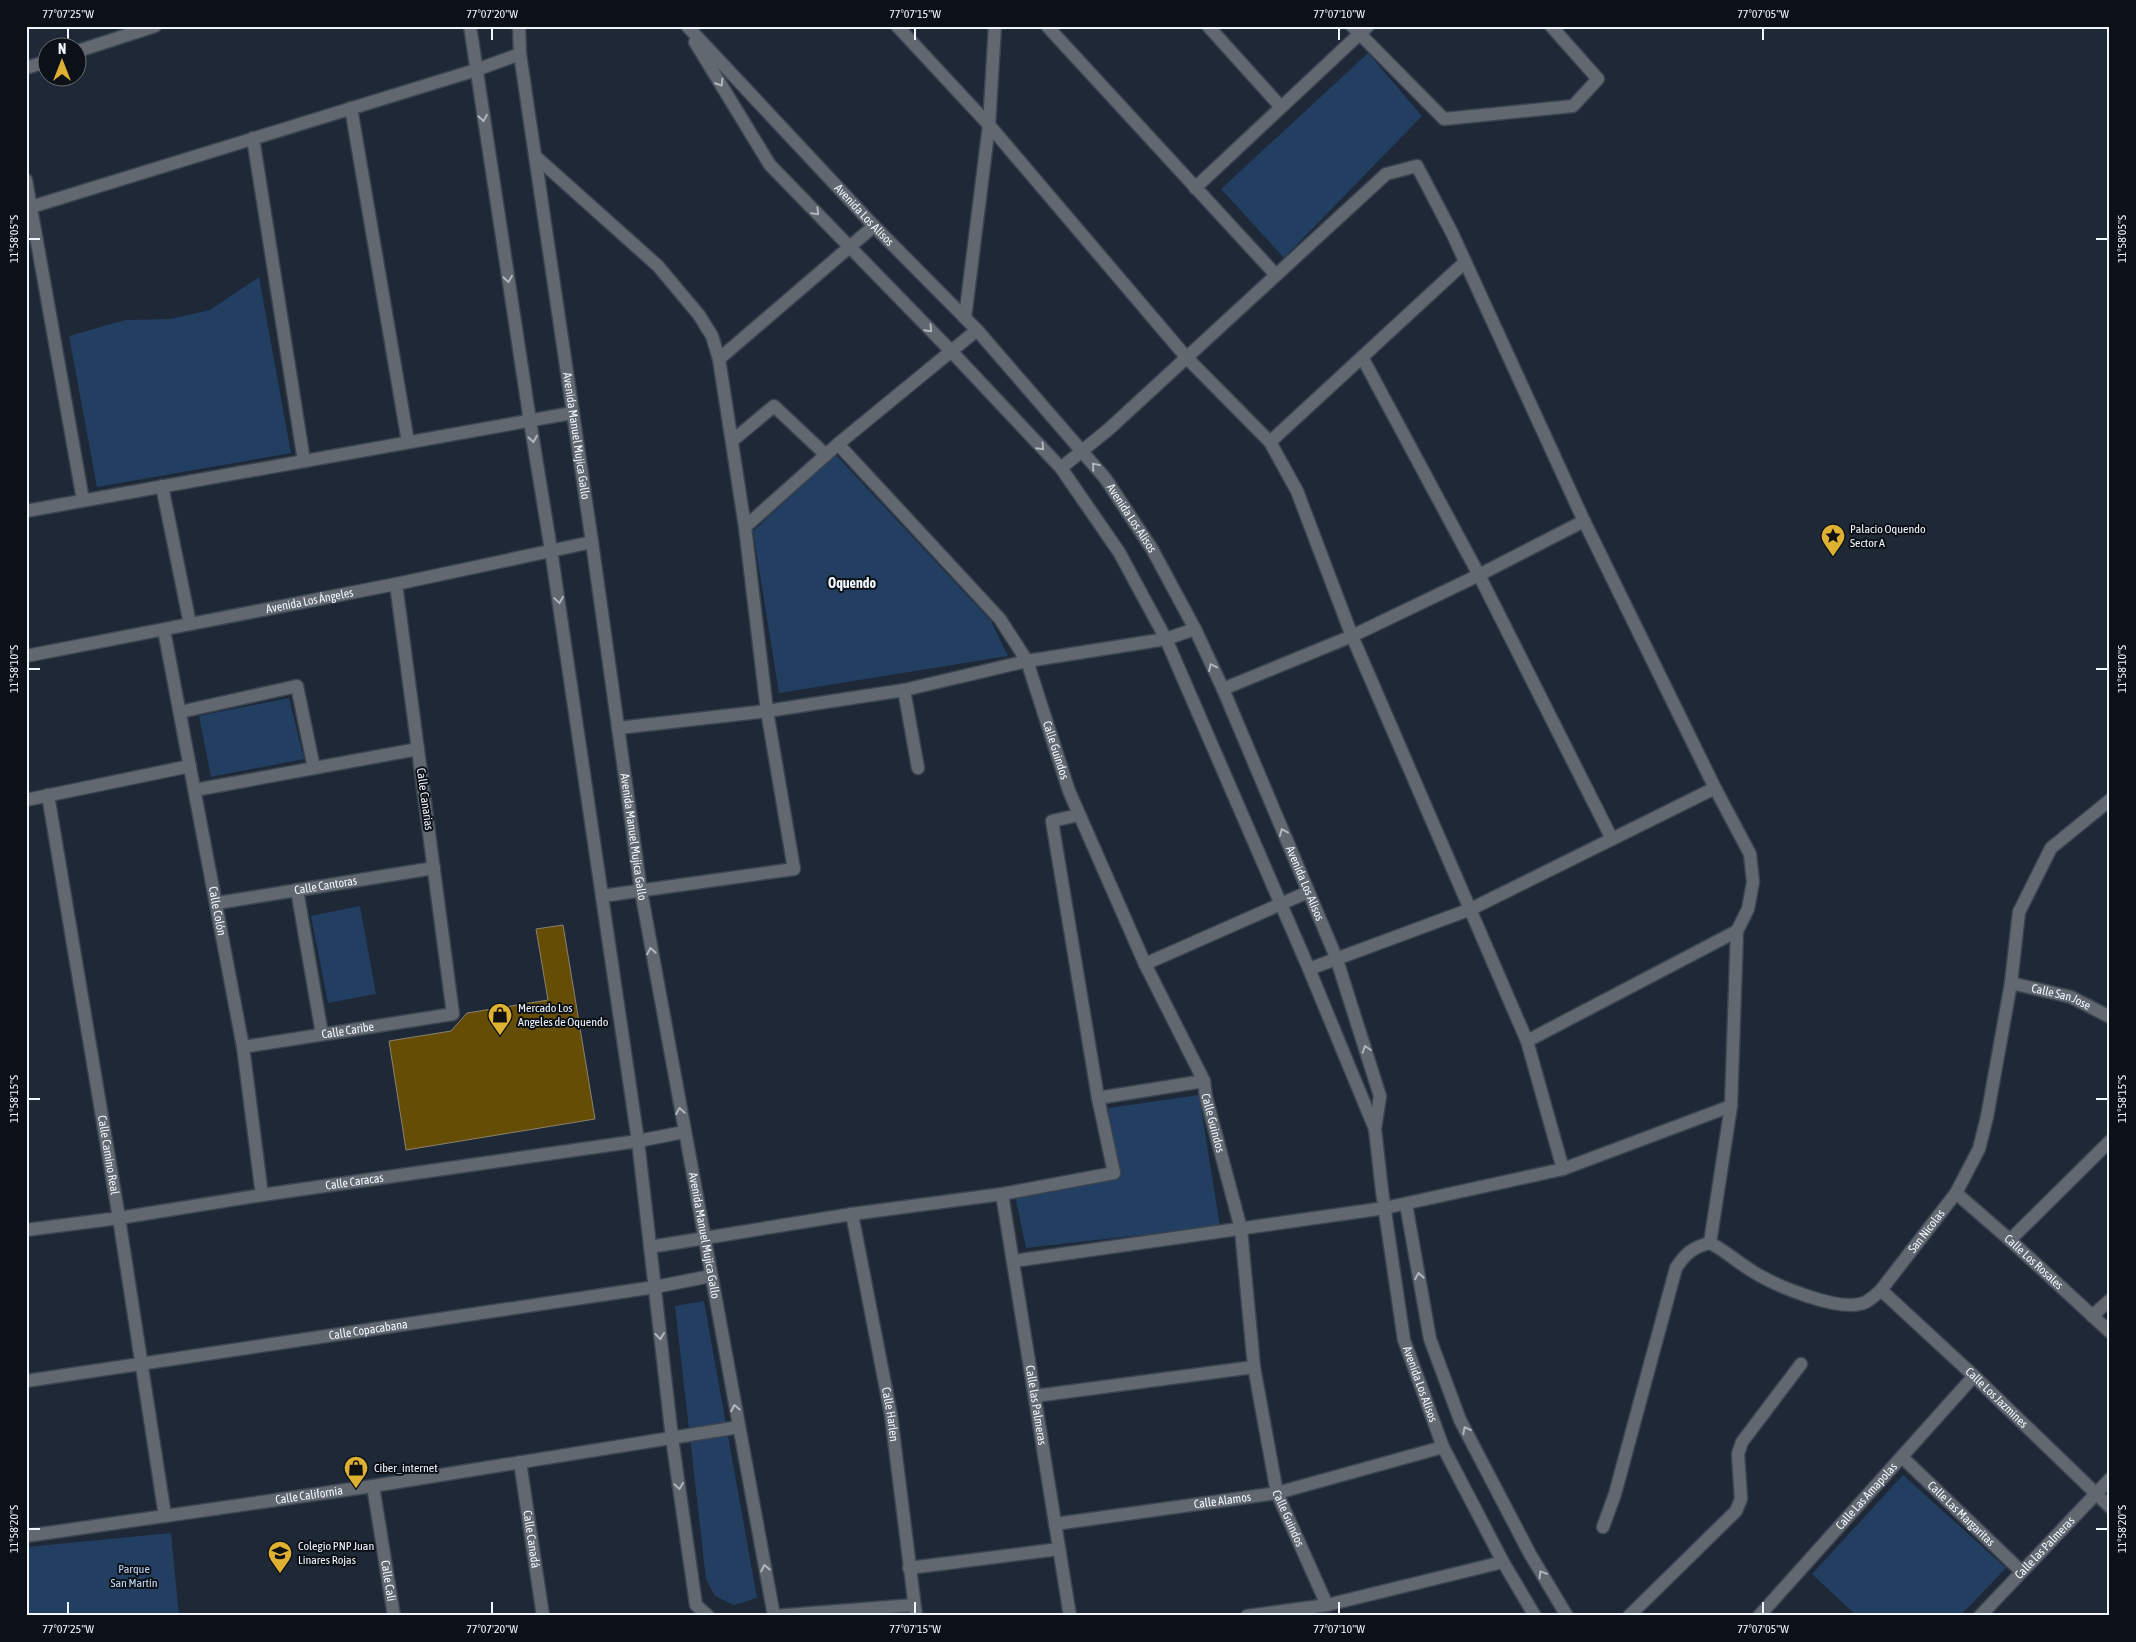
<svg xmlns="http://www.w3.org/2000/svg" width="2136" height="1642" font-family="'Asap Condensed',sans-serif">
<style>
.green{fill:#223e61}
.building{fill:#654d05;stroke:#8a826f}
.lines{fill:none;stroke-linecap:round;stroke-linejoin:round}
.minor-casing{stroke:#3b4552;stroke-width:15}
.minor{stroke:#62686f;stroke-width:12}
.oneway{stroke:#b0b6bd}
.ticks{fill:none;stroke:#f0f6fd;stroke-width:2}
.labels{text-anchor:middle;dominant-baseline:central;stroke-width:4;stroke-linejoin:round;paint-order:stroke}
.street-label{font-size:12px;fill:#f0f6fd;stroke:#0c1117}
.poi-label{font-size:12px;fill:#f0f6fd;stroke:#0c1117;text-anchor:start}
.park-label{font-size:12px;fill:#c2d8f4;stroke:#0c1117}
.neighbourhood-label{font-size:14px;font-weight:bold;fill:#f0f6fd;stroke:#0c1117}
.neatline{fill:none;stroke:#f0f6fd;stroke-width:2}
.ticks-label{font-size:12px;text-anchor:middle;fill:#f0f6fd}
</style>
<rect width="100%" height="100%" fill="#1e2836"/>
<g class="green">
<polygon points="1368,53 1422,116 1284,258 1221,189"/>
<polygon points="259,277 291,453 97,487 69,336 125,320 170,319 210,310"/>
<polygon points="836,455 991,621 1008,656 779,693 753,531"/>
<polygon points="289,698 304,759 211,777 199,716"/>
<polygon points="360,906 376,994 328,1003 311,916"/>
<polygon points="1199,1095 1220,1226 1026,1248 1015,1195 1121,1177 1108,1108"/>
<polygon points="704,1301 757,1598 734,1605 715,1596 706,1579 675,1306"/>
<polygon points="1903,1475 2006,1568 1960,1616 1857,1616 1812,1574"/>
<polygon points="171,1533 179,1616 27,1616 26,1547"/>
</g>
<polygon class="building" points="563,925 595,1119 406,1150 389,1041 451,1031 467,1013 548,1000 536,929"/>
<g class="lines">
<defs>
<g id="minor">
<polyline points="470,26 530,421 551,550 638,1141 672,1438 696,1605 708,1616"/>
<path id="s1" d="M687 26 874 226 977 330 1105 478 1152 549 1195 629 1223 689 1336 957 1380 1096 1375 1129 1382 1191 1404 1340 1443 1447 1503 1562 1535 1616"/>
<polyline points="897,26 989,125 1187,358 1270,442 1297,491 1352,636 1527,1041 1563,1169"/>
<polyline points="1047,26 1276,275"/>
<polyline points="1208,26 1281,107"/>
<polyline points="1352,26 1444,119 1573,106 1598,79 1551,26"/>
<polyline points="695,42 770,165 951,351 1061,468 1119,552 1166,639 1309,969 1375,1129"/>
<polyline points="78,51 155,26"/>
<path id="s2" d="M520 54 592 542 641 891 774 1616"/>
<polyline points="26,68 48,61"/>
<polyline points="351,108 408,442"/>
<polyline points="253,138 304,461"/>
<polyline points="535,156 658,266 699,315 712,336 719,359 745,527 767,711 794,869 602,896"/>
<polyline points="26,180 83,500"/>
<polyline points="1195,188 1368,26"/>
<polyline points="31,207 476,70 520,54 519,26"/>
<polyline points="965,318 989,125 995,26"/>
<polyline points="1362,357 1479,575 1612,839"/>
<polyline points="719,359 874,226"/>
<polyline points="732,441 774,406 826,455"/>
<polyline points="1270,442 1465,262"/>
<path id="s3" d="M838 444 1000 619 1027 661 1069 791 1145 964 1204 1081 1206 1097 1241 1229 1254 1367 1277 1493 1327 1605"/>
<path d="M1061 468 1109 429 1386 174 1417 166 1452 233 1584 521 1715 788 1750 854 1753 882 1748 909 1737 931 1731 1106 1710 1243C1693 1247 1685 1254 1676 1268L1615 1494 1603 1527"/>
<polyline points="162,486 190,624"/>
<polyline points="26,511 572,413"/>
<polyline points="745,527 838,444 977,330"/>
<path id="s4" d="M164 630 243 1047 262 1195"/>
<path id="s5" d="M26 656 396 584 592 542"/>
<polyline points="1223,689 1352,636 1479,575 1584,521"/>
<polyline points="904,690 918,768"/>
<polyline points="180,712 297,686 314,768"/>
<polyline points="618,728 767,711 904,690 1027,661 1166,639 1195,629"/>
<polyline points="195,790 418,749"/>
<path id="s6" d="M48 795 119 1218 165 1516"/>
<polyline points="26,800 190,766"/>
<polyline points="297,890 322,1034"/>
<path id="s7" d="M217 903 434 868"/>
<polyline points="1145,964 1308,892"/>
<polyline points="1309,969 1471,909 1715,788"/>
<path id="s8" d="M2011 983 2071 997 2110 1017"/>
<polyline points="1527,1041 1737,931"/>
<path id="s9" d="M243 1047 453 1014 396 584"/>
<polyline points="1098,1098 1204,1081"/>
<path id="s10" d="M1956 1193 2010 1240 2110 1332"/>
<path id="s11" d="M1002 1194 1070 1616"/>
<polyline points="1406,1204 1430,1339 1460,1420 1530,1554 1567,1616"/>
<path id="s12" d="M852 1214 891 1415 916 1616"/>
<path id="s13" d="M26 1230 119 1218 262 1195 638 1141 684 1132"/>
<polyline points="2010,1240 2110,1141"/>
<path id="s14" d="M1710 1243C1726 1251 1737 1262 1752 1271 1774 1285 1841 1314 1866 1302 1871 1299 1877 1294 1881 1290L1956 1193 1979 1149 1987 1117 2011 983 2019 912 2051 848 2110 800"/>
<polyline points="650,1247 852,1214 1002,1194 1114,1173 1098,1098 1052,821 1079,815"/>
<polyline points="1013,1261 1385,1208 1563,1169 1731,1106"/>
<path id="s15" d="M1881 1290 1974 1376 2110 1507"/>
<polyline points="2092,1316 2110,1300"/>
<path id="s16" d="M26 1381 655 1287 711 1276"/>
<polyline points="1035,1396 1254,1367"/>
<path id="s17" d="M1902 1457 2021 1571"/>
<path id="s18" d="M520 1462 543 1616"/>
<path id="s19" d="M373 1486 394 1616"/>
<path id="s20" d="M1055 1524 1277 1493 1443 1447"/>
<path id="s21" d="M26 1536 373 1486 739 1427"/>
<polyline points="909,1568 1059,1549"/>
<polyline points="774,1616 914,1605"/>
<polyline points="1247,1616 1327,1605 1503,1562"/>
<polyline points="1629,1616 1736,1511 1741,1499 1738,1454 1742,1442 1801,1364"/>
<path id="s22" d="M1759 1616 1974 1376"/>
<path id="s23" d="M1980 1616 2110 1479"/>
</g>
</defs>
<use href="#minor" class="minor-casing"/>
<use href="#minor" class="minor"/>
</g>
<defs><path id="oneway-chevron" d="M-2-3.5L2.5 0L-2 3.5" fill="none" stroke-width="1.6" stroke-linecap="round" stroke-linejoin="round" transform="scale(1.25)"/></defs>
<g class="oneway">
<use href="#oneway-chevron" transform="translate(720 83) rotate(58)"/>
<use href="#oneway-chevron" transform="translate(483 118) rotate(81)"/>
<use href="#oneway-chevron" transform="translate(816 212) rotate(46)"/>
<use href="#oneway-chevron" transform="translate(508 279) rotate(81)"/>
<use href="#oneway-chevron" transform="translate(929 329) rotate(46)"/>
<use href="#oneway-chevron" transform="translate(533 439) rotate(81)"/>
<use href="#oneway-chevron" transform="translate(1041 447) rotate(47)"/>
<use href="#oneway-chevron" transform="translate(1095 466) rotate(-130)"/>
<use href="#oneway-chevron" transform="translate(559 600) rotate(82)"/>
<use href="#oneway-chevron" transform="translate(1212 667) rotate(-115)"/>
<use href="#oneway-chevron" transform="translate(1283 832) rotate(-113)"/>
<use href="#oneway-chevron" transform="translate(651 951) rotate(-100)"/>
<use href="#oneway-chevron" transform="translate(1366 1049) rotate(-108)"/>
<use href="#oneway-chevron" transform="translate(680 1111) rotate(-100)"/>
<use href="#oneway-chevron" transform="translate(1419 1276) rotate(-100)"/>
<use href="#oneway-chevron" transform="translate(660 1336) rotate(84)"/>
<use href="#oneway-chevron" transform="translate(735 1408) rotate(-101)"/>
<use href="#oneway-chevron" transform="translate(1466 1430) rotate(-118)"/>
<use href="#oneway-chevron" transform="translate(679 1486) rotate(82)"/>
<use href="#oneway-chevron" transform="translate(765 1568) rotate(-101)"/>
<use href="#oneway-chevron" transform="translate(1542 1574) rotate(-121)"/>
</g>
<path class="ticks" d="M68 28V40M492 28V40M915 28V40M1339 28V40M1763 28V40M28 239H40M2096 239H2108M28 669H40M2096 669H2108M28 1099H40M2096 1099H2108M28 1529H40M2096 1529H2108M68 1602V1614M492 1602V1614M915 1602V1614M1339 1602V1614M1763 1602V1614"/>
<defs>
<symbol id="sight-pin" viewBox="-11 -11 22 30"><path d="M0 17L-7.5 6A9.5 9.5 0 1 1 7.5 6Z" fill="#deb133" stroke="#0c1117"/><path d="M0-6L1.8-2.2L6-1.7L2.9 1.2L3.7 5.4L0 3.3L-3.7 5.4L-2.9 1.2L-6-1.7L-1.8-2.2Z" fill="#111"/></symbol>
<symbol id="shop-pin" viewBox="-11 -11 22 30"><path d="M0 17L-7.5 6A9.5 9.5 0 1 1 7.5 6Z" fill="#deb133" stroke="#0c1117"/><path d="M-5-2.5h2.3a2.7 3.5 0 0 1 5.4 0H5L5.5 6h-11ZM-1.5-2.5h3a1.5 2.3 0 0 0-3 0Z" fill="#111"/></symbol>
<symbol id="school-pin" viewBox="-11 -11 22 30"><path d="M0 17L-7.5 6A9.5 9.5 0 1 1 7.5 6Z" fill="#deb133" stroke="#0c1117"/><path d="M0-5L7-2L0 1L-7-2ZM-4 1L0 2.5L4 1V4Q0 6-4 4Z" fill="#111"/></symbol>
</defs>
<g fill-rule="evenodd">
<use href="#sight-pin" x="1819" y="522" width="28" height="38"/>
<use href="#shop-pin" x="486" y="1001" width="28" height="38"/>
<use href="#shop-pin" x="342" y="1454" width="28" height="38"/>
<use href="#school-pin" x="266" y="1539" width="28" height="38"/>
</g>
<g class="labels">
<g class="street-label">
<text stroke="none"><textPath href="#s1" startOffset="259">Avenida Los Alisos</textPath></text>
<text stroke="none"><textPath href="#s2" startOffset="386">Avenida Manuel Mujica Gallo</textPath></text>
<text stroke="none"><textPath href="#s1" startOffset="664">Avenida Los Alisos</textPath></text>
<text stroke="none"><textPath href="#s5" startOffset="289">Avenida Los Ángeles</textPath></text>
<text stroke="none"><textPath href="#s3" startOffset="382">Calle Guindos</textPath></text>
<text transform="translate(425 799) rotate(82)">Calle Canarias</text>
<text stroke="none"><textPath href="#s2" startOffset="791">Avenida Manuel Mujica Gallo</textPath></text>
<text stroke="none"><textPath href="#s1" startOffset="1069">Avenida Los Alisos</textPath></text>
<text stroke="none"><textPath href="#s7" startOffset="110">Calle Cantoras</textPath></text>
<text stroke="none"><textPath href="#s4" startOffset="286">Calle Colón</textPath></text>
<text stroke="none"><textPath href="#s8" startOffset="52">Calle San Jose</textPath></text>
<text stroke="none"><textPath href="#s9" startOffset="106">Calle Caribe</textPath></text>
<text stroke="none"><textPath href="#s3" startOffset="788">Calle Guindos</textPath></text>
<text stroke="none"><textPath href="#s6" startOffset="365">Calle Camino Real</textPath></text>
<text stroke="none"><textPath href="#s13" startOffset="332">Calle Caracas</textPath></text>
<text stroke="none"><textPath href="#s14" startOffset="265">San Nicolas</textPath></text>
<text stroke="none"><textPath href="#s2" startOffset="1196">Avenida Manuel Mujica Gallo</textPath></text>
<text stroke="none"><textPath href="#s10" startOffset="104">Calle Los Rosales</textPath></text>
<text stroke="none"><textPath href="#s16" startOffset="346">Calle Copacabana</textPath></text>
<text stroke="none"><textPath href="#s1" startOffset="1588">Avenida Los Alisos</textPath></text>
<text stroke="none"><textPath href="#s15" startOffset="158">Calle Los Jazmines</textPath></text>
<text stroke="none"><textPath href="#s11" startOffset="214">Calle las Palmeras</textPath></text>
<text stroke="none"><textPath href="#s12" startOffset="204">Calle Harlen</textPath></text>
<text stroke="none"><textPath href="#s21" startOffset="286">Calle California</textPath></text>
<text stroke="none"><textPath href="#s22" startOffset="161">Calle Las Amapolas</textPath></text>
<text stroke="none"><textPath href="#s20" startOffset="169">Calle Alamos</textPath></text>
<text stroke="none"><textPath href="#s17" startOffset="82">Calle Las Margaritas</textPath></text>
<text stroke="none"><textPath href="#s3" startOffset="1192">Calle Guindos</textPath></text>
<text stroke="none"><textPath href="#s18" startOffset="78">Calle Canadá</textPath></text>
<text stroke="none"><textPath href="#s23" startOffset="94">Calle las Palmeras</textPath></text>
<text stroke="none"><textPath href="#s19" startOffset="96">Calle Cali</textPath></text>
</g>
<g class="poi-label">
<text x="1850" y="529">Palacio Oquendo<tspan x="1850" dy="14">Sector A</tspan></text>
<text x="518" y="1008">Mercado Los<tspan x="518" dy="14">Angeles de Oquendo</tspan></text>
<text x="374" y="1468">Ciber_internet</text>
<text x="298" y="1546">Colegio PNP Juan<tspan x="298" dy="14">Linares Rojas</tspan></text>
</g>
<g class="park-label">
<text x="134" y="1569">Parque<tspan x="134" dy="14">San Martín</tspan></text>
</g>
<g class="neighbourhood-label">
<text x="852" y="583">Oquendo</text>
</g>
</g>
<rect width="2136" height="1642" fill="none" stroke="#0c1117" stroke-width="55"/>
<g transform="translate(62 62)"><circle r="24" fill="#0c1117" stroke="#676d73"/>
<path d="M0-4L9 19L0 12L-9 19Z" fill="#deb133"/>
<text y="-8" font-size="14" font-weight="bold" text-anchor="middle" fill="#f0f6fd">N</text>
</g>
<rect x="28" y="28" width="2080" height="1586" class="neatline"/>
<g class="ticks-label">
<text x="68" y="18">77°07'25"W</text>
<text x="492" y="18">77°07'20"W</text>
<text x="915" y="18">77°07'15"W</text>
<text x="1339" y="18">77°07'10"W</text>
<text x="1763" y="18">77°07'05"W</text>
<text transform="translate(14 239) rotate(-90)" y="4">11°58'05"S</text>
<text transform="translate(2122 239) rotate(-90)" y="4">11°58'05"S</text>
<text transform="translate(14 669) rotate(-90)" y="4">11°58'10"S</text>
<text transform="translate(2122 669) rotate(-90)" y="4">11°58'10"S</text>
<text transform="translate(14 1099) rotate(-90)" y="4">11°58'15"S</text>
<text transform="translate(2122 1099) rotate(-90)" y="4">11°58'15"S</text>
<text transform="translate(14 1529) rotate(-90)" y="4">11°58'20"S</text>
<text transform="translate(2122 1529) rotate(-90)" y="4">11°58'20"S</text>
<text x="68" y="1633">77°07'25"W</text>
<text x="492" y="1633">77°07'20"W</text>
<text x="915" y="1633">77°07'15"W</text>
<text x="1339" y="1633">77°07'10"W</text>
<text x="1763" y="1633">77°07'05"W</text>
</g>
</svg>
